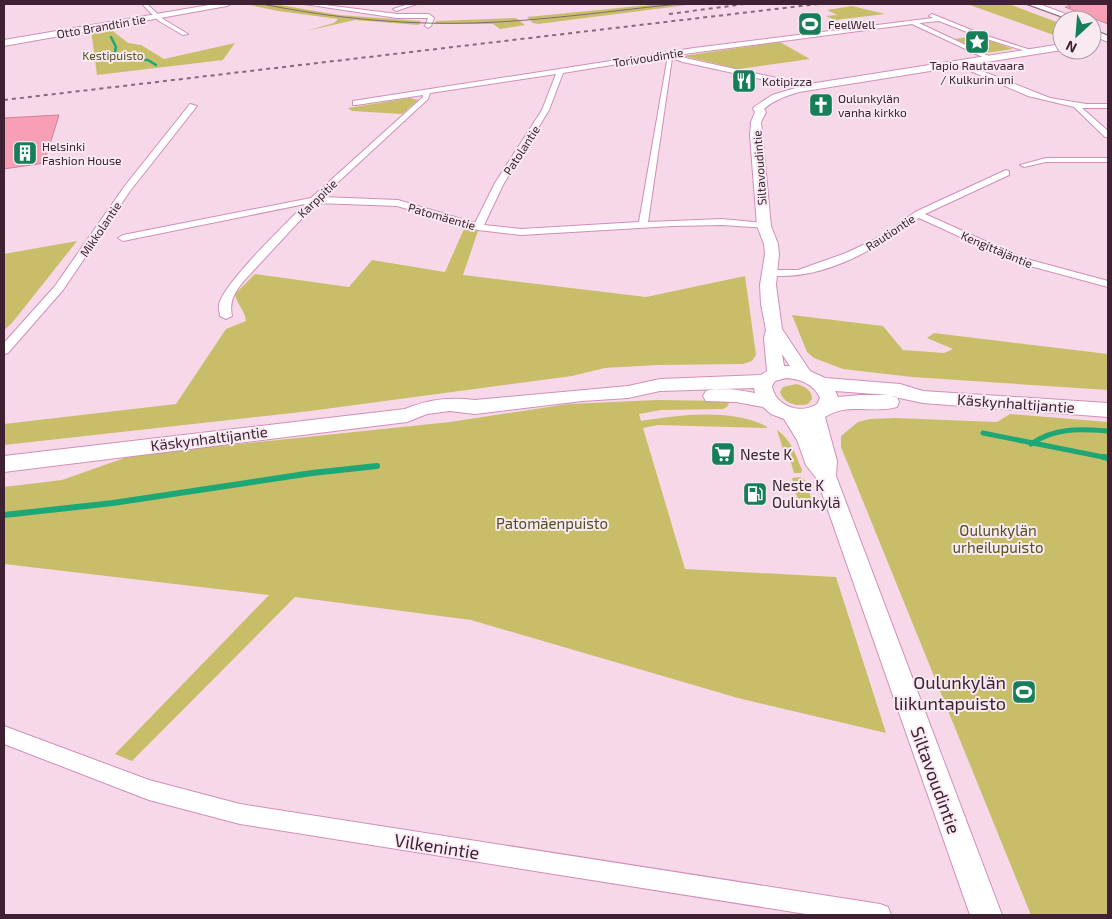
<svg xmlns="http://www.w3.org/2000/svg" width="1112" height="919" font-family="'Exo 2',sans-serif">
<style>
.green{fill:#c8be69}
.lines{fill:none;stroke-linecap:round;stroke-linejoin:round}
.stream-far2{stroke:#1ea776;stroke-width:2.5}
.stream-far1{stroke:#1ea776;stroke-width:5}
.stream{stroke:#1ea776;stroke-width:6}
.building{fill:#f69fb5;stroke:#d08196}
.street-casing{stroke:#d38eb8;stroke-width:2}
.secondary-casing{stroke:#d38eb8;stroke-width:2}
.street{fill:#fff;fill-rule:evenodd}
.secondary{fill:#fff;fill-rule:evenodd}
.tram{stroke:#86697a;stroke-width:1}
.rail{stroke:#86697a;stroke-width:2;stroke-dasharray:4 4;stroke-linecap:butt}
.labels{text-anchor:middle;dominant-baseline:central;stroke-width:4;stroke-linejoin:round;paint-order:stroke}
.far-poi-label{font-size:12px;fill:#3e2233;stroke:#f9eaf2;text-anchor:start}
.far-street-label{font-size:12px;fill:#3e2233;stroke:#f9eaf2}
.far-park-label{font-size:12px;fill:#534e21;stroke:#f9eaf2}
.street-label{font-size:15px;fill:#3e2233;stroke:#f9eaf2}
.poi-label{font-size:15px;fill:#3e2233;stroke:#f9eaf2;text-anchor:start}
.park-label{font-size:15px;fill:#534e21;stroke:#f9eaf2}
.near-poi-label{font-size:18px;fill:#3e2233;stroke:#f9eaf2;text-anchor:end}
.near-street-label{font-size:18px;fill:#3e2233;stroke:#f9eaf2}
</style>
<rect width="100%" height="100%" fill="#f6d8e9"/>
<g class="green">
<polygon points="245,4 274,4 339,15 421,21 419,25 355,20 306,31 334,23 338,19 278,11"/>
<polygon points="660,4 695,4 538,24 533,23 527,17"/>
<polygon points="967,4 1009,4 1062,24 1062,38"/>
<polygon points="852,6 885,14 835,20 826,16 837,15 827,10"/>
<polygon points="516,18 525,25 500,29 493,24 435,24 436,21"/>
<polygon points="108,27 128,43 141,45 164,59 235,43 223,60 97,75 91,30"/>
<polygon points="975,36 977,36 1013,49 986,53 955,39"/>
<polygon points="780,42 810,59 739,69 683,56"/>
<polygon points="410,98 418,100 402,114 352,111 348,108"/>
<path d="M464 229 478 231 463 275 646 297 745 276 756 355 752 361 743 364 657 365 605 368 572 376 310 411 4 445V424L176 404 226 329 246 321C245 310 237 305 235 294L255 274 349 287 372 260 445 272Z"/>
<polygon points="77,241 12,323 4,330 4,254"/>
<polygon points="792,315 883,326 903,350 944,353 953,349 927,338 934,333 1108,354 1108,390 912,377 843,369 814,358 807,352"/>
<path d="M796 384C804 386 812 390 812 399L808 404C797 407 784 404 780 392L783 387Z"/>
<path d="M657 400 730 401 727 407 723 409 661 410 639 414 641 421C680 415 729 408 766 426L767 428 658 425 643 428 685 569 836 577 886 733 738 698 471 620 295 597 132 761 115 754 269 595 4 564V487L62 480 133 455 450 422 568 404Z"/>
<polygon points="1010,414 1108,422 1108,915 1031,915 841,447 841,436 858,422 870,419 895,418 997,422"/>
<path d="M777 430C791 439 796 456 802 470L801 473H794L790 459H786Z"/>
<path d="M800 477 806 481 814 508C796 507 796 492 792 478Z"/>
</g>
<g class="lines">
<polyline class="stream-far2" points="111,37 116,47 115,52 122,59 148,60 156,65"/>
<g class="stream-far1">
<polyline points="983,433 1108,458"/>
<path d="M1031 444C1055 427 1080 429 1108 431"/>
</g>
<g class="stream">
<polyline points="1104,457 1108,458"/>
<polyline points="4,515 113,503 312,473 377,466"/>
</g>
</g>
<g class="building">
<polygon points="1066,4 1108,4 1108,24 1065,7 1071,7"/>
<polygon points="59,115 44,163 4,169 4,118"/>
</g>
<g class="lines">
<defs>
<g id="street">
<polygon points="142,4 147,4 163,19 188,34 183,35 159,21"/>
<polygon points="304,4 317,4 397,14 429,14 434,18 431,26 428,28 425,26 428,18 397,18"/>
<polygon points="409,4 417,4 396,11 393,9"/>
<path d="M932 14 981 34 1037 52 1032 53 977 36 939 21 919 23 993 58V60H989L912 24 676 55 685 58 781 79 804 87 805 88 802 90 779 83 683 62 672 58 648 222 722 219 764 223 767 224V228L722 225 673 226 521 235 478 230 397 206 316 203 242 283C234 294 229 302 232 316L226 319 220 316C220 312 218 308 219 305 223 283 287 223 305 204L123 241 118 238 123 235 311 198 423 97V95L356 105H353V101L694 48 933 18 929 16ZM666 56 667 61 639 222 521 229 484 225 504 183 549 110 563 73ZM556 74 542 110 495 183 475 223 398 200 322 197 428 99 430 93Z"/>
<polygon points="959,62 1050,98 1086,104 1108,104 1108,108 1082,108 1108,131 1108,137 1105,137 1074,107 1028,96 957,65 957,63"/>
<polygon points="190,104 197,106 130,191 63,290 8,353 4,354 4,343 55,286 124,187"/>
<polygon points="1046,158 1108,158 1108,162 1046,162 1024,167 1020,165"/>
<path d="M1006 170 1009 171V175L925 214 1023 258 1108 281V287L1015 262 919 218C880 246 832 276 782 276 775 276 769 277 764 273L769 270H798L846 253 882 236 915 212Z"/>
<polygon points="4,726 149,780 240,804 880,904 888,907 891,915 812,915 240,824 149,800 4,744"/>
</g>
<g id="secondary">
<polygon points="215,4 231,4 227,6 4,46 4,40"/>
<polygon points="1028,4 1039,4 1082,20 1070,20"/>
<polygon points="1092,29 1108,36 1108,42 1092,35"/>
<path d="M1062 44V50L799 92C786 96 774 100 764 109L766 112 761 122 771 226 778 244 779 254 776 285 782 329 810 371 825 378 900 384 923 391 1108 403V417L923 403 890 396 897 397 899 402 897 407C872 414 848 402 825 417L837 461 836 476 1002 915H970L817 479 806 465 797 440 784 419 771 414 763 407 736 402 706 401 703 396 706 391C721 387 739 390 755 393L754 388 660 391 628 398 582 401 475 414 450 411 427 414 407 422 4 472V456L405 409C429 399 450 397 475 400L628 386 660 379 761 375 767 371 764 338 766 330 761 304 760 285 765 254 764 244 757 226 750 135 751 122 755 112 753 109 754 107 772 95 809 84ZM782 354 790 366H784ZM786 378C800 379 814 384 820 398L817 404C800 415 775 406 772 386L775 381ZM835 391 889 395H861L838 397Z"/>
</g>
</defs>
<use href="#street" class="street-casing"/>
<use href="#secondary" class="secondary-casing"/>
<use href="#street" class="street"/>
<use href="#secondary" class="secondary"/>
<g class="tram">
<path d="M262 4C332 18 402 25 474 23 542 21 610 11 678 4"/>
<polyline points="1025,4 1070,20"/>
<polyline points="1092,29 1108,35"/>
</g>
<g class="rail">
<polyline points="669,14 745,4"/>
<polyline points="4,100 818,4"/>
</g>
</g>
<defs>
<symbol id="stadium-square" viewBox="-11 -11 22 22"><rect x="-9" y="-9" width="18" height="18" rx="4" fill="#167e59" stroke="#f9eaf2"/><path d="M0-5a6.5 5 0 1 0 0 10a6.5 5 0 1 0 0-10ZM-3.5-1.8h7v3.6h-7Z" fill="#fff"/></symbol>
<symbol id="sight-square" viewBox="-11 -11 22 22"><rect x="-9" y="-9" width="18" height="18" rx="4" fill="#167e59" stroke="#f9eaf2"/><path d="M0-6L1.8-2.2L6-1.7L2.9 1.2L3.7 5.4L0 3.3L-3.7 5.4L-2.9 1.2L-6-1.7L-1.8-2.2Z" fill="#fff"/></symbol>
<symbol id="restaurant-square" viewBox="-11 -11 22 22"><rect x="-9" y="-9" width="18" height="18" rx="4" fill="#167e59" stroke="#f9eaf2"/><path d="M-5-6h1v4h1v-4h1v4h1v-4h1v5L-1.5 .5V6h-2V.5L-5-1ZM5-6V6H3V1.5H1.5Q1.5-4 5-6Z" fill="#fff"/></symbol>
<symbol id="church-square" viewBox="-11 -11 22 22"><rect x="-9" y="-9" width="18" height="18" rx="4" fill="#167e59" stroke="#f9eaf2"/><path d="M-1.2-6h2.4v3.5h3.3v2.4h-3.3V6h-2.4V-.1h-3.3v-2.4h3.3Z" fill="#fff"/></symbol>
<symbol id="building-square" viewBox="-11 -11 22 22"><rect x="-9" y="-9" width="18" height="18" rx="4" fill="#167e59" stroke="#f9eaf2"/><path d="M-4-6H4V6H1V3H-1V6H-4ZM-2.5-4.3h1.7v1.8h-1.7ZM.8-4.3h1.7v1.8H.8ZM-2.5-1h1.7V.8h-1.7ZM.8-1h1.7V.8H.8Z" fill="#fff"/></symbol>
<symbol id="supermarket-square" viewBox="-11 -11 22 22"><rect x="-9" y="-9" width="18" height="18" rx="4" fill="#167e59" stroke="#f9eaf2"/><path d="M-6-5.5h2.5l.6 2H6L4.5 2H-2.5L-4.4-4H-6ZM-1.5 3.2a1.3 1.3 0 1 0 .1 0ZM3 3.2a1.3 1.3 0 1 0 .1 0Z" fill="#fff"/></symbol>
<symbol id="fuel-square" viewBox="-11 -11 22 22"><rect x="-9" y="-9" width="18" height="18" rx="4" fill="#167e59" stroke="#f9eaf2"/><path d="M-5.5-6h7V0h2V4h1.3V-2.5L3-4.5l.8-.8L6-3V5H2.5V1h-1V6h-7ZM-4.2-4.7v3.2H.2V-4.7Z" fill="#fff"/></symbol>
</defs>
<g fill-rule="evenodd">
<use href="#stadium-square" x="796" y="10" width="28" height="28"/>
<use href="#sight-square" x="963" y="28" width="28" height="28"/>
<use href="#restaurant-square" x="730" y="67" width="28" height="28"/>
<use href="#church-square" x="807" y="91" width="28" height="28"/>
<use href="#building-square" x="11" y="139" width="28" height="28"/>
<use href="#supermarket-square" x="709" y="440" width="28" height="28"/>
<use href="#fuel-square" x="741" y="480" width="28" height="28"/>
<use href="#stadium-square" x="1010" y="678" width="28" height="28"/>
</g>
<g class="labels">
<g class="far-poi-label">
<text x="828" y="24">FeelWell</text>
<text x="977" y="65" text-anchor="middle">Tapio Rautavaara<tspan x="977" dy="14">/ Kulkurin uni</tspan></text>
<text x="762" y="81">Kotipizza</text>
<text x="838" y="98">Oulunkylän<tspan x="838" dy="14">vanha kirkko</tspan></text>
<text x="42" y="146">Helsinki<tspan x="42" dy="14">Fashion House</tspan></text>
</g>
<g class="far-street-label">
<text transform="translate(101 26) rotate(-10)">Otto Brandtin tie</text>
<text transform="translate(648 57) rotate(-9)">Torivoudintie</text>
<text transform="translate(521 150) rotate(-57)">Patolantie</text>
<text transform="translate(759 168) rotate(-94)">Siltavoudintie</text>
<text transform="translate(317 198) rotate(-44)">Karppitie</text>
<text transform="translate(442 216) rotate(16)">Patomäentie</text>
<text transform="translate(100 229) rotate(-56)">Mikkolantie</text>
<text transform="translate(890 232) rotate(-33)">Rautiontie</text>
<text transform="translate(997 249) rotate(23)">Kengittäjäntie</text>
</g>
<g class="far-park-label">
<text x="113" y="55">Kestipuisto</text>
</g>
<g class="street-label">
<text transform="translate(1016 403) rotate(4)">Käskynhaltijantie</text>
<text transform="translate(209 438) rotate(-7)">Käskynhaltijantie</text>
</g>
<g class="poi-label">
<text x="740" y="454">Neste K</text>
<text x="772" y="485">Neste K<tspan x="772" dy="17">Oulunkylä</tspan></text>
</g>
<g class="park-label">
<text x="552" y="523">Patomäenpuisto</text>
<text x="998" y="530">Oulunkylän<tspan x="998" dy="17">urheilupuisto</tspan></text>
</g>
<g class="near-poi-label">
<text x="1006" y="682">Oulunkylän<tspan x="1006" dy="21">liikuntapuisto</tspan></text>
</g>
<g class="near-street-label">
<text transform="translate(936 780) rotate(70)">Siltavoudintie</text>
<text transform="translate(437 846) rotate(9)">Vilkenintie</text>
</g>
</g>
<rect width="1112" height="919" fill="none" stroke="#3e2233" stroke-width="10"/>
<g transform="translate(1077 35) rotate(206)"><circle r="24" fill="#f9eaf2" stroke="#ae9aa6"/>
<path d="M0-4L9 19L0 12L-9 19Z" fill="#167e59"/>
<text y="-8" font-size="14" font-weight="bold" text-anchor="middle" fill="#3e2233">N</text>
</g>
</svg>
